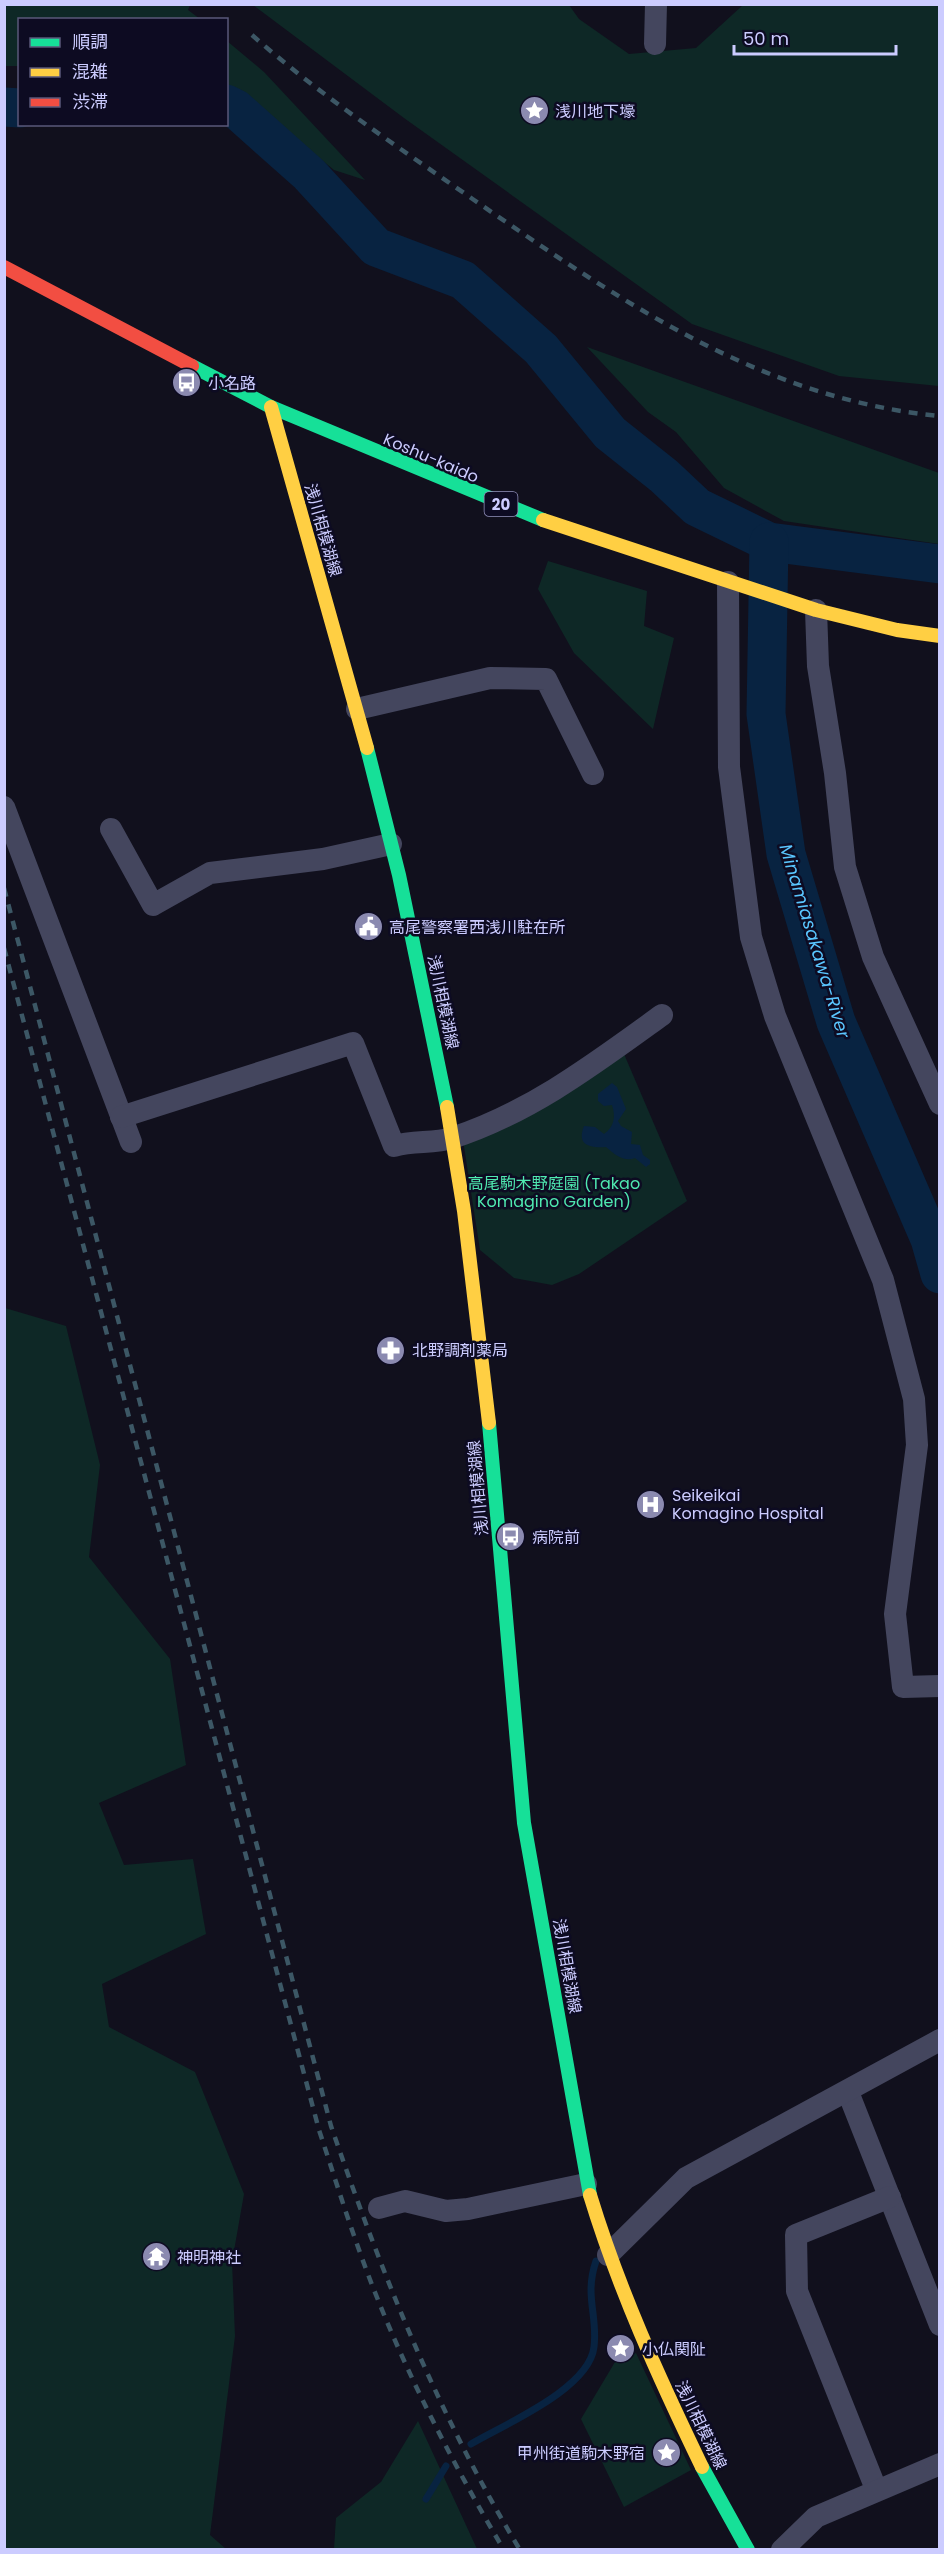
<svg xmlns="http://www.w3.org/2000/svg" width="944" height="2554" font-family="Poppins,'Noto Sans JP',sans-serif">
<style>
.green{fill:#0e2826}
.water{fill:#082341}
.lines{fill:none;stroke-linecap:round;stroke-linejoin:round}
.stream{stroke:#082341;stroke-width:7}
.river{stroke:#082341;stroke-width:39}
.street{stroke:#44465e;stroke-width:22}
.fast{stroke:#16e098;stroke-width:14}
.slow{stroke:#ffcf43;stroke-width:14}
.jam{stroke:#f24e42;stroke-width:14}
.rail{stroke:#3c5765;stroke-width:4.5;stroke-dasharray:9 8;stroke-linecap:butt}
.labels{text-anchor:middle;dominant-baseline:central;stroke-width:5;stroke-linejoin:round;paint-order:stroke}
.shield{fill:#0d0b22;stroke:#9392bd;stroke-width:1.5}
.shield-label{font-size:15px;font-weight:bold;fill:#ccf}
.poi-label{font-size:16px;fill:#ccf;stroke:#0d0b22;text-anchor:start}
.street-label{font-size:16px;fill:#ccf;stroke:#0d0b22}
.park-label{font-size:16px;fill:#4fe8b0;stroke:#0d0b22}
.water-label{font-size:18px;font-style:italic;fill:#5ac6ff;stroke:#0d0b22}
</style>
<rect width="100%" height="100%" fill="#11101d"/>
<g class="green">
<polygon points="5,4 190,5 188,10 200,19 20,20 19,66 5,66"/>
<polygon points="253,5 569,5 579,19 629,54 696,48 743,5 939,5 939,386 839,376 692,324 404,118"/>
<polygon points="227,41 264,72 365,180 334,170 260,110 227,92"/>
<polygon points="587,347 939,473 939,544 784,521 724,488 676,432 648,412"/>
<polygon points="548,561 647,591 644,626 674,638 653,729 574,653 538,589"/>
<polygon points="624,1054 687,1201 579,1274 552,1285 514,1278 480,1250 463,1140"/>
<polygon points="5,1308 66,1326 100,1465 89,1557 170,1659 186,1765 99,1803 124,1865 193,1859 206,1934 102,1984 109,2027 195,2072 244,2194 232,2262 235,2336 210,2535 226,2549 5,2549"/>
<polygon points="636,2353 691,2470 624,2507 581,2419 615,2362"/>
<polygon points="418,2421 477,2549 334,2549 336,2518 381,2482"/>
</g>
<path class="water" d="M612 1083 617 1087 626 1109 618 1121 621 1126 632 1132 631 1144 640 1145 643 1155 650 1160V1164L646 1167 635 1158C624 1162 615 1155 606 1147 591 1148 576 1146 584 1126L595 1127 604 1134C614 1127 616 1117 612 1105L604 1106 598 1101V1094Z"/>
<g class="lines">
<g class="stream">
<path d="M471 2444C505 2424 589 2389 594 2347 598 2315 584 2296 596 2261"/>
<polyline points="426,2499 446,2466"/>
</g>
<g class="river">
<polyline points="226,104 236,109 309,174 376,247 463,280 541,349 610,433 664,476 697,507 769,542 940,564"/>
<polyline points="4,107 20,108"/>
<polyline points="769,542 766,714 786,854 836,1022 930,1239 940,1274"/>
</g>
<g class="street">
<polyline points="655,44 656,4"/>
<polyline points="728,582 729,767 751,937 775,1016 883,1280 914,1399 917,1445 895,1614 903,1687 940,1686"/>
<polyline points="816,610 818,666 835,773 845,867 873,957 940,1104"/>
<polyline points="357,709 490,678 546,679 593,774"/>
<polyline points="4,807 131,1142"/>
<polyline points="111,829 153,905 210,873 323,859 391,844"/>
<path d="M121 1117 353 1043 394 1146C414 1140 433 1144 452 1138 530 1113 597 1062 662 1015"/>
<polyline points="848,2092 940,2325"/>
<polyline points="379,2208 405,2201 446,2211 468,2209 586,2184"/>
<polyline points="608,2255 686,2178 940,2040"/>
<polyline points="876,2489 797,2291 796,2235 890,2197"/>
<polyline points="782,2550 816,2517 940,2464"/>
</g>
<g class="fast">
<polyline points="192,366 271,407 543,520"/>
<polyline points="367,748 399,875 447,1107"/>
<polyline points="489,1423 524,1823 590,2195"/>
<polyline points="702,2467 748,2550"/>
</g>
<g class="slow">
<polyline points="271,407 367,748"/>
<polyline points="543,520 816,610 897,630 940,636"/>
<polyline points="447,1107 464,1211 489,1423"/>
<path d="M590 2195C619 2290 659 2378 702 2467"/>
</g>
<polyline class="jam" points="4,267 192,366"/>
<g class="rail">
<path d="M252 35C321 96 398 147 474 200 618 299 760 399 940 416"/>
<path d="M4 888 331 2126C383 2277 437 2412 520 2550"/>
<path d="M4 948 319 2130C332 2169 344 2208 358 2247 395 2352 447 2454 504 2550"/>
</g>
</g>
<defs>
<symbol id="sight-disc" viewBox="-11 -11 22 22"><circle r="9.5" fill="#8b8ab0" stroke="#0d0b22"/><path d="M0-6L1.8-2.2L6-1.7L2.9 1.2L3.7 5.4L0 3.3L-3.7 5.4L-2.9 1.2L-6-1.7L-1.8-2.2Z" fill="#fff"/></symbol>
<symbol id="bus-disc" viewBox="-11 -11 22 22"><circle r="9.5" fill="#8b8ab0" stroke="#0d0b22"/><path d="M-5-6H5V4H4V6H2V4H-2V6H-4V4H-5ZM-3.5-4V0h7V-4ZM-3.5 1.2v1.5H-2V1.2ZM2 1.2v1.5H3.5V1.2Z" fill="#fff"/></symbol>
<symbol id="civic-disc" viewBox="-11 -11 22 22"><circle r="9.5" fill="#8b8ab0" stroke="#0d0b22"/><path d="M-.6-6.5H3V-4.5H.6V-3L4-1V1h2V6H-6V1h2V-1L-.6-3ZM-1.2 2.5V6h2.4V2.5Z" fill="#fff"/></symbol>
<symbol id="pharmacy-disc" viewBox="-11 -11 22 22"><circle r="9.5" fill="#8b8ab0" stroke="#0d0b22"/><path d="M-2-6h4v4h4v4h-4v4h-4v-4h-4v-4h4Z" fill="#fff"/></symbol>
<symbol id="hospital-disc" viewBox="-11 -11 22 22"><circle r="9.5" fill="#8b8ab0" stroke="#0d0b22"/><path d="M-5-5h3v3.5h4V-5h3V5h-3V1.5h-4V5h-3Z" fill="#fff"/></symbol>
<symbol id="temple-disc" viewBox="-11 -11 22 22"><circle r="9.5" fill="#8b8ab0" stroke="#0d0b22"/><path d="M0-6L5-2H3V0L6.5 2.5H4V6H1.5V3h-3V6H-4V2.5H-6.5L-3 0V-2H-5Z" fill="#fff"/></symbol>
</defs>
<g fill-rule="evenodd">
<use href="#sight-disc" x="518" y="94" width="33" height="33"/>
<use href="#bus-disc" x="170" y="366" width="33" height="33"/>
<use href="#civic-disc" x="352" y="910" width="33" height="33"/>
<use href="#pharmacy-disc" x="374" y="1334" width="33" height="33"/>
<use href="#hospital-disc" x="634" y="1488" width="33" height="33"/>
<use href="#bus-disc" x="494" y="1520" width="33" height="33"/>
<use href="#temple-disc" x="140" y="2240" width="33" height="33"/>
<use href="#sight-disc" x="604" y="2332" width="33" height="33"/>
<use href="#sight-disc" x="650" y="2436" width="33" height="33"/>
</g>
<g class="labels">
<rect class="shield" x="484.5" y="492" width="33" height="24" rx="4.5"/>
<g class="shield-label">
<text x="501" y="504">20</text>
</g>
<g class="poi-label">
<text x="555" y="111">浅川地下壕</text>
<text x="208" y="383">小名路</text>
<text x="389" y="927">高尾警察署西浅川駐在所</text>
<text x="412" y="1350">北野調剤薬局</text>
<text x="672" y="1495">Seikeikai<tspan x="672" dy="18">Komagino Hospital</tspan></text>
<text x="532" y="1537">病院前</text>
<text x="177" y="2257">神明神社</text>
<text x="642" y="2349">小仏関阯</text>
<text x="645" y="2453" text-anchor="end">甲州街道駒木野宿</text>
</g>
<g class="street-label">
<text transform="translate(431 458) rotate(23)">Koshu-kaido</text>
<text transform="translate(323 530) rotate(74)">浅川相模湖線</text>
<text transform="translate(443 1002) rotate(78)">浅川相模湖線</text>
<text transform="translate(478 1488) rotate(-95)">浅川相模湖線</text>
<text transform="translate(567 1966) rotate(80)">浅川相模湖線</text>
<text transform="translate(701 2425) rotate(64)">浅川相模湖線</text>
</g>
<g class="park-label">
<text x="554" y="1183">高尾駒木野庭園 (Takao<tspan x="554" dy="18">Komagino Garden)</tspan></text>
</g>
<g class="water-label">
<text transform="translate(815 941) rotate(73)">Minamiasakawa-River</text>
</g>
</g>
<rect width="944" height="2554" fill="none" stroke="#ccccff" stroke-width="12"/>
<rect x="18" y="18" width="210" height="108" fill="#0d0b22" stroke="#59587a" stroke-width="1.5"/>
<rect x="30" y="38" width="30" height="9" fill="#16e098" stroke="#59587a" stroke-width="1.5"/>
<text x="72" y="48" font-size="18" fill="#ccccff">順調</text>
<rect x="30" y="68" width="30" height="9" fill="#ffcf43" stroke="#59587a" stroke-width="1.5"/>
<text x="72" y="78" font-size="18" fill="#ccccff">混雑</text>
<rect x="30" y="98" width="30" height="9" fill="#f24e42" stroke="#59587a" stroke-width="1.5"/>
<text x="72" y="108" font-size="18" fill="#ccccff">渋滞</text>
<path d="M734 45v9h162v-9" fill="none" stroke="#ccccff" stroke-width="3"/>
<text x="743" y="45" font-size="18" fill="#ccccff" stroke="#0d0b22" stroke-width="4.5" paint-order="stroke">50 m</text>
</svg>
